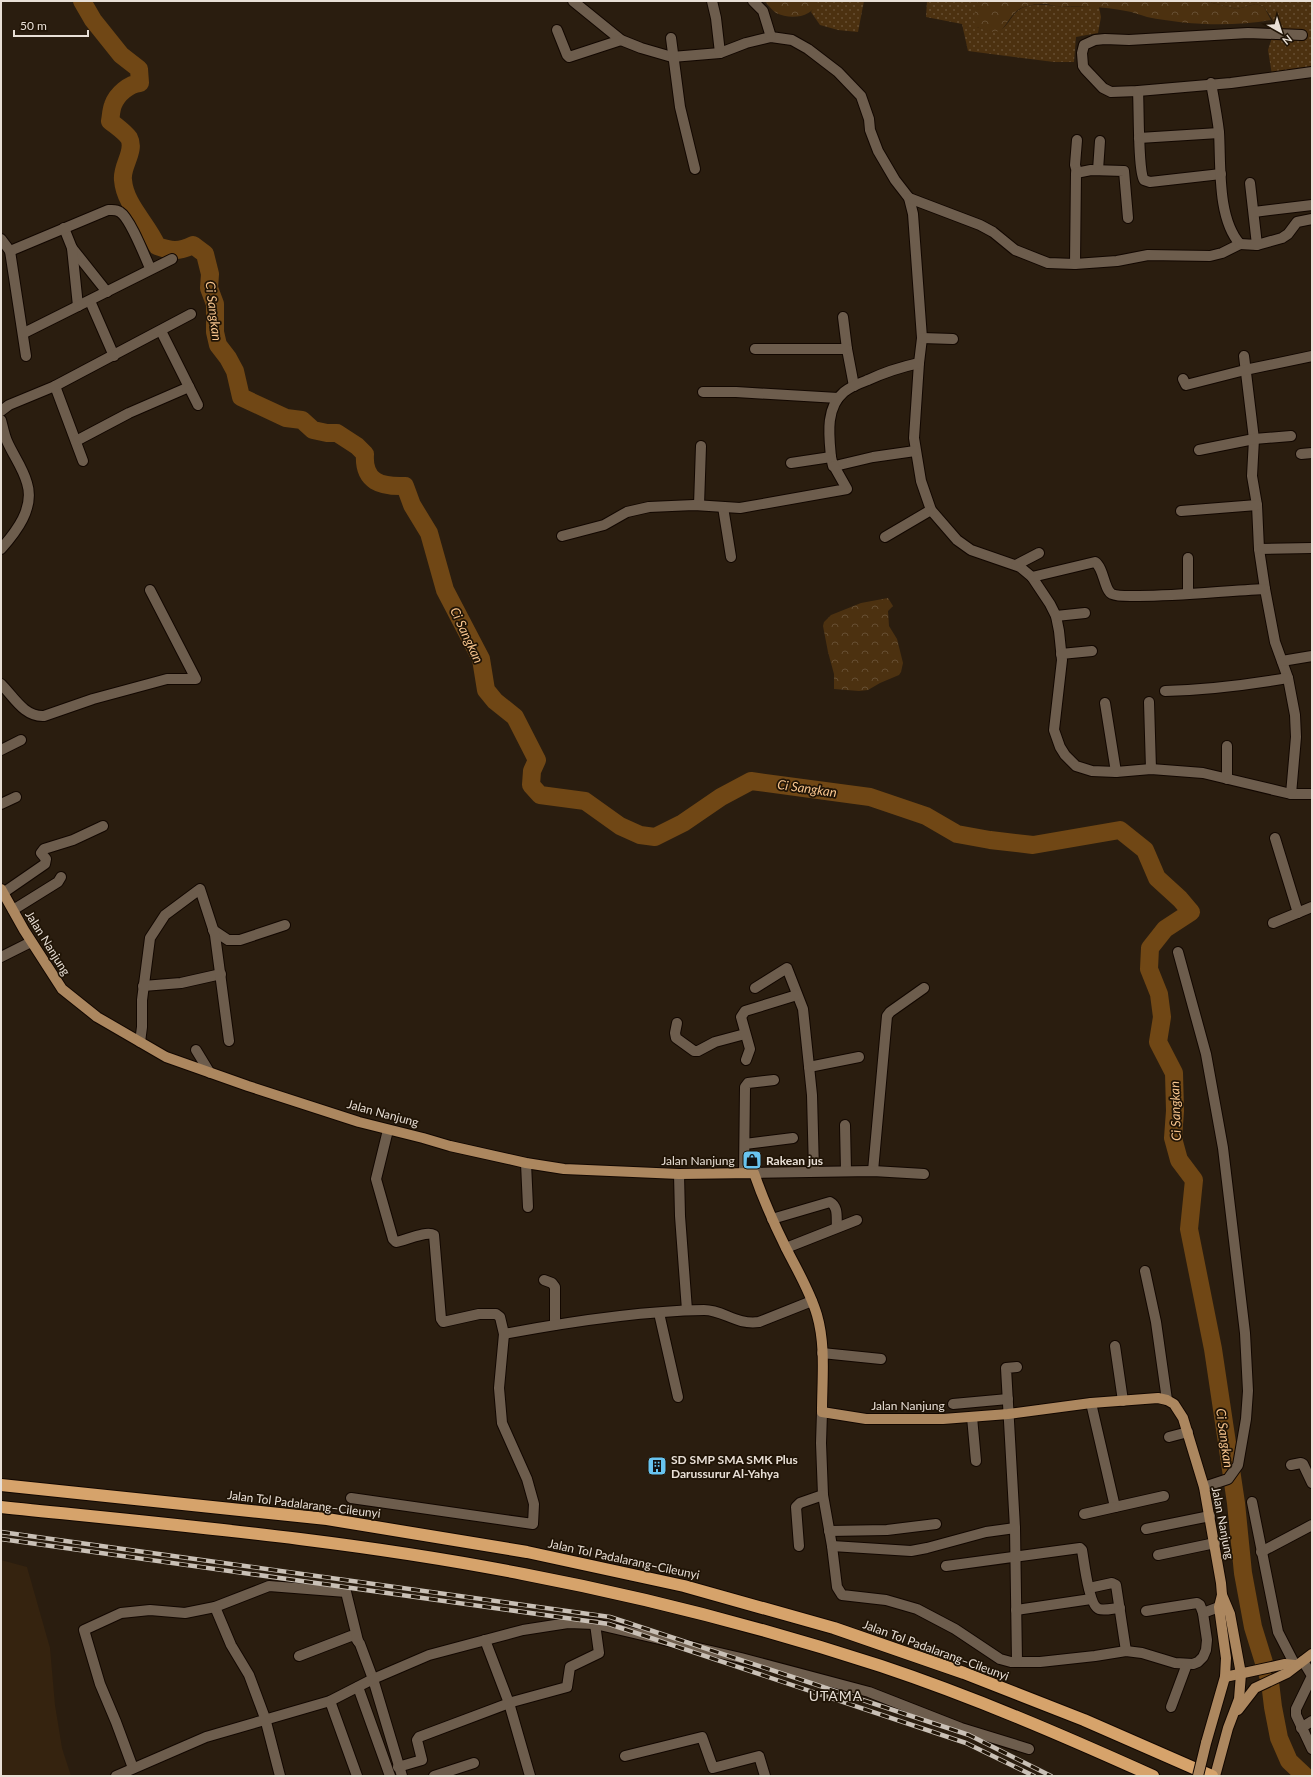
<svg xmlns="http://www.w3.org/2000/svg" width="1313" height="1777" font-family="Lato,sans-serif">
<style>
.built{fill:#35230f}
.grass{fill:url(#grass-dots)}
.forest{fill:url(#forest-crowns)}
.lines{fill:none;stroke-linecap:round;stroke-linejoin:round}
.river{stroke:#704715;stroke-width:18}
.minor-casing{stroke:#120700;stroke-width:12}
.major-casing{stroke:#120700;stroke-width:12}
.highway-casing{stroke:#120700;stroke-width:14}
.minor{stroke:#6d5d4d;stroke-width:10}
.major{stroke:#ac875f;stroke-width:10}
.highway{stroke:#d6a36b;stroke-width:12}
.rail-casing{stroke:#c9c0b6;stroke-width:4.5}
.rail{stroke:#201406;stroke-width:3;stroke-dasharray:9;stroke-linecap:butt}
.major-bridge-casing{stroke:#120700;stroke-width:12;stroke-linecap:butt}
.major-bridge{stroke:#ac875f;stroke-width:10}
.labels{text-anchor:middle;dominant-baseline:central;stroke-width:3.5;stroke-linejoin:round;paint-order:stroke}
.street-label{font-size:12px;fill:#e8dfd6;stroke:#201406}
.poi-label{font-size:12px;font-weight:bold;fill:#e8dfd6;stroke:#201406;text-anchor:start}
.water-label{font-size:13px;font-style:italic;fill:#f8c58e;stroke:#201406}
.quarter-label{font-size:14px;letter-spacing:1px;fill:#e8dfd6;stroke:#201406}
</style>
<defs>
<pattern id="grass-dots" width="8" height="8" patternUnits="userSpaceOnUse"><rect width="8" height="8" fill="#4c3110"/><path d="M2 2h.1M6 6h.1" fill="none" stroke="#664e32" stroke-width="1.8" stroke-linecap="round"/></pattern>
<pattern id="forest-crowns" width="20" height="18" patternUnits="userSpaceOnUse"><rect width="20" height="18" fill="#4c3110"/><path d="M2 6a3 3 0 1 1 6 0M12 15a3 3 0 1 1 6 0" fill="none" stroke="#664e32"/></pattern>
</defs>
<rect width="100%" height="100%" fill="#2a1d0f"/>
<polygon class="built" points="1,1560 27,1567 50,1648 55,1705 62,1748 71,1776 1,1776"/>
<g class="grass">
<polygon points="818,1 864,1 858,32 838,30 820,25 811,12"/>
<path d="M927 1H978L977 27C1013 42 1004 11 1028 6 1038 4 1046 5 1056 6 1070 7 1085 7 1099 7L1101 17 1098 33 1076 37 1074 62H1054L968 51 962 24 926 17Z"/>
<polygon points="1204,1 1312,1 1312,68 1272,75 1268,50 1276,25 1264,7 1256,4 1237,9"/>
</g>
<g class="forest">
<path d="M765 1H818C813 18 790 20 776 13 772 10 768 5 765 1Z"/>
<path d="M978 1H1204L1237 9 1256 4 1264 7 1271 20C1231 27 1187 25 1147 17 1140 15 1133 12 1126 11 1103 6 1080 7 1057 6 1052 6 1049 4 1045 4 1037 4 1024 5 1018 10 1001 24 1007 40 977 27L973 19Z"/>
<polygon points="888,598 893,606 888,611 889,626 897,639 903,663 901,672 899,675 880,683 868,690 859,691 834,689 834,674 828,652 823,626 824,622 831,615 861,603"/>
</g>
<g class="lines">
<path class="river" d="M82 1 93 20 121 55 139 69 140 83C129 84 117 94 113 105 111 110 111 116 110 121 116 126 125 132 129 138 136 151 121 166 123 180 125 205 147 223 157 246 171 251 179 252 193 245L205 254 210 274 209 288 215 304V332L218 345 228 358 235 371 241 397 286 418 302 420 313 430 327 433H337L357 446 365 454C363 482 381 487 405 486L412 505 429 533 445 590 481 659 486 690 495 701 515 717 537 760 532 771 531 785 540 795 585 801 620 826 640 835 655 837 683 823 721 797 751 781 870 797 926 816 957 834 990 840 1033 845 1120 830 1145 850 1157 878 1180 899 1191 912 1165 929 1150 948 1149 969 1159 994 1162 1017 1158 1042 1174 1073 1175 1111 1173 1138 1179 1160 1194 1180 1189 1229 1213 1349 1236 1503 1243 1573 1253 1627 1270 1682 1273 1707 1279 1738 1289 1761 1305 1776"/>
<defs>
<g id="minor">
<polyline points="573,1 621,40 641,48 672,57 720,53 746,43 771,37 792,40 808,49 838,72 861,96 869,119 870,130 878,151 895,180 909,198 913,214 922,338 919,363 914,438 921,481 931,510 957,540 971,550 1020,567 1032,577 1050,604 1056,616 1059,631 1062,660 1054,730 1060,747 1065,755 1076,766 1092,771 1116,772 1151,769 1203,773 1291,794 1312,794"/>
<polyline points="712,1 716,18 720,53"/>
<polyline points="753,1 763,11 771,37"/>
<polyline points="557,30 567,55 569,57 621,40"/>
<polyline points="1302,35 1248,33 1129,40 1105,39 1095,40 1084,45 1082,53 1083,66 1085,69 1103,88 1111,92 1138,91 1231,83 1312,72"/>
<polyline points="671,38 680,107 695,169"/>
<path d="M1138 91C1139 107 1138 171 1144 180L1150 182 1221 174"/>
<polyline points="1139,138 1219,133"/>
<polyline points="1077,140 1075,165 1077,172"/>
<polyline points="1098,170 1100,141"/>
<polyline points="1250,183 1257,245"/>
<path d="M909 198 980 225 993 232 1015 250 1048 263 1075 264 1117 261 1148 255 1210 256 1222 253 1240 244C1217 218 1221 166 1219 132 1217 115 1214 100 1211 83"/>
<polyline points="1254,212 1312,205"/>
<polyline points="64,228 72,248 107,292"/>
<polyline points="1,239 10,251 26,356"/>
<polyline points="1240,244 1257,245 1282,238 1288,234 1297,222 1312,219"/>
<polyline points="72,248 78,306"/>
<path d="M10 251 108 210C112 210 116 209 120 212 130 218 145 257 150 268"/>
<polyline points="1075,264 1076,173 1091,170 1124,171 1128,218"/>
<polyline points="90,301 114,356"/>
<polyline points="843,317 847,349 854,386"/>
<polyline points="161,331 198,405"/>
<polyline points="24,333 172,259"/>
<polyline points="922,338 953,339"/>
<polyline points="755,349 847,349"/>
<polyline points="1244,356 1254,439 1252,476 1257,505 1259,549 1265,589 1275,642 1288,678 1295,715 1296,737 1291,794"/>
<polyline points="1183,379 1186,385 1245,370 1312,356"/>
<polyline points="55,386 83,461"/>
<polyline points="703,392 736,392 838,398"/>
<polyline points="1,411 9,405 55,386 191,314"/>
<path d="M1 420C3 427 4 434 7 441 13 455 23 468 27 483 35 508 16 532 1 549"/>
<polyline points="76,441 129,413 189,387"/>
<polyline points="1199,450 1254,439 1291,436"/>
<polyline points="1301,454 1312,453"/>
<path d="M831 457C829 436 825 408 844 392 851 386 860 383 868 380 885 372 901 367 919 363"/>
<polyline points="791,463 831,457 833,466 835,466 873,457 915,451"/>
<polyline points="699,505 701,446"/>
<polyline points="723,507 731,557"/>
<polyline points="1181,511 1257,505"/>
<polyline points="562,536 604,525 627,512 649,507 694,505 740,508 847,489 834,466"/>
<polyline points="885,537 931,510"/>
<polyline points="1259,549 1312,548"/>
<polyline points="1016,565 1039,553"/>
<path d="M1032 577 1095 562C1104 568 1104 590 1112 594 1119 597 1131 596 1139 596 1181 596 1223 591 1265 589"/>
<polyline points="1188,594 1188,558"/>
<polyline points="1056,616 1085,613"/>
<polyline points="1061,654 1092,651"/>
<polyline points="1282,661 1312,656"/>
<path d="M1 684C14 697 24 717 44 716L93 699 167 679H196L150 590"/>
<path d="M1165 691C1207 690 1247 685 1288 678"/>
<polyline points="1149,702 1151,769"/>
<polyline points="1105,703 1116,772"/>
<polyline points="1,750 21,740"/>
<polyline points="1227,779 1227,746"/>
<polyline points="1,804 16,797"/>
<polyline points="1275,838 1298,913"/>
<polyline points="3,893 45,864 46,859 41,853 44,849 73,840 103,826"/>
<polyline points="13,910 58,882 61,877"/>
<polyline points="1273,923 1312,907"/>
<polyline points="213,930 228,940 240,940 285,925"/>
<polyline points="1178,952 1206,1054 1223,1148 1245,1333 1248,1391 1246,1419 1238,1465 1228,1479 1204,1487"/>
<polyline points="1,957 31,942"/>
<polyline points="143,986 181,983 221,974"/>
<polyline points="755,988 787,968 803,1009 812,1095 814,1171"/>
<polyline points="677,1023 675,1033 676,1038 694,1051 698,1051 715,1042 745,1034"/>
<polyline points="140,1042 142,1027 142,1000 150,938 165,915 200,889 215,935 229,1041"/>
<polyline points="196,1050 210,1073"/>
<polyline points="746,1060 750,1049 741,1017 745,1011 797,995"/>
<polyline points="809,1067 859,1057"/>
<polyline points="845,1125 846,1171"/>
<polyline points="745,1144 793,1138"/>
<polyline points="526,1163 528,1207"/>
<polyline points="873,1171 887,1016 890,1012 924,988"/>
<polyline points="744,1173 745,1087 748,1083 774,1080"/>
<polyline points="754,1173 873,1171 924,1174"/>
<polyline points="679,1174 680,1216 687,1310"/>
<path d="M772 1219 830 1202C839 1207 836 1218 837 1227"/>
<polyline points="786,1248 857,1220"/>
<polyline points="1145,1271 1156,1322 1167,1400"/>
<polyline points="544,1280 552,1283 555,1287 555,1325"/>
<polyline points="659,1313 678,1397"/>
<path d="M504 1334C568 1322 639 1311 704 1310 724 1310 735 1325 759 1322L812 1301"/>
<polyline points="1115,1346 1123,1401"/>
<polyline points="822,1353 881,1359"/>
<polyline points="1091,1403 1115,1507 1164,1496"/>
<polyline points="953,1404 1008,1399"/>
<polyline points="822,1412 821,1443 823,1495 832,1546 837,1587 842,1595 886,1600 917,1609 955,1629 1000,1659 1011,1662 1040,1662 1095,1656 1126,1651 1142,1653 1175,1663 1193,1664 1198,1662 1203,1657 1206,1650 1207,1640 1203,1613 1219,1607"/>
<polyline points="972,1417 976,1461"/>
<polyline points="1169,1437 1188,1432"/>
<polyline points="1291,1465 1301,1463 1303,1464 1312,1483"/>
<path d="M351 1498 533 1524 534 1504 527 1479 502 1423 499 1388 504 1334 500 1317 496 1314H479L443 1322 441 1319 434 1235C426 1230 405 1241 396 1242L393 1239 376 1179 388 1130"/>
<polyline points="1252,1502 1278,1632 1295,1665"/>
<polyline points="1084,1514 1115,1507"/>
<polyline points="1146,1529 1210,1516"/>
<polyline points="829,1531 887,1530 936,1524"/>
<polyline points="799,1546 796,1507 800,1503 823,1495"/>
<polyline points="832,1546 911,1551 927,1548 986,1532 1015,1528"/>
<polyline points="1261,1552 1312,1525"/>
<polyline points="1158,1555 1215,1543"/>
<path d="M946 1566 1080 1548 1082 1550C1084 1561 1089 1606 1099 1609 1105 1611 1114 1608 1120 1608"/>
<polyline points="1089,1588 1112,1583 1116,1585 1126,1651"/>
<polyline points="1016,1610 1091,1599"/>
<polyline points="1146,1611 1197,1603 1200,1605 1203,1613"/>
<polyline points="485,1640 509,1703 530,1776"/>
<polyline points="299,1656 351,1636 355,1637 360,1644 373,1679 402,1776"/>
<polyline points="1303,1661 1312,1676 1296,1709 1296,1715 1312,1749"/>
<polyline points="1017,1662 1015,1528 1006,1368 1017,1367"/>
<polyline points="358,1687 390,1776"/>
<polyline points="330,1701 357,1776"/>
<polyline points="1171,1707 1187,1664"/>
<polyline points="1301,1728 1312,1721"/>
<polyline points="625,1756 702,1737 713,1768 759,1756 765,1776"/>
<polyline points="398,1767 422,1760 417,1740 419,1737 512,1702 567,1687 570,1667 599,1653 595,1624"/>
<polyline points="133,1768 116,1722 100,1684 84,1630 121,1613 150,1610 185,1613 215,1607"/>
<polyline points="116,1776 206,1737 330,1701 373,1679 429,1655 523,1630 568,1623 595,1624 741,1658 869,1692 961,1728 1029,1749"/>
<polyline points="280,1776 265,1718 249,1675 231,1645 215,1607 269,1586 346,1592 358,1641"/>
<polyline points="434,1776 474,1763"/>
</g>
<g id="major">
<path d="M1 889 24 930 62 989 97 1017 166 1057 248 1086 359 1122 423 1138 450 1146 526 1163 564 1169 679 1174 754 1173C763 1199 774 1224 786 1248 797 1270 810 1291 817 1315 826 1346 822 1380 822 1412L866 1419H943L1008 1414 1091 1403 1158 1398 1167 1400 1174 1404 1183 1418 1204 1487 1221 1583 1222 1595 1219 1607 1226 1658 1225 1677 1206 1743"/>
<polyline points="1225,1677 1285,1664 1295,1665"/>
<polyline points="1238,1710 1255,1688 1287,1673 1312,1654"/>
<polyline points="1215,1776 1228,1728 1239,1699 1241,1674 1230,1614 1222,1595"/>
</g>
<g id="highway">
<polyline points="1,1485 327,1519 527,1552 684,1586 834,1628 964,1673 1084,1720 1212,1776"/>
<path d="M1 1507C175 1525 351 1540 523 1574 644 1597 764 1628 881 1666 974 1697 1064 1736 1153 1776"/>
</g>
</defs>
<use href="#minor" class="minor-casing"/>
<use href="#major" class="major-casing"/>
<use href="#highway" class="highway-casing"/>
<use href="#minor" class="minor"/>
<use href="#major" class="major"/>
<use href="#highway" class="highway"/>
<defs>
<g id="rail">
<polyline points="1,1532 610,1617 969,1735 1051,1776"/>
<polyline points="1,1539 609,1624 966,1743 1034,1776"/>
</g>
</defs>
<use href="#rail" class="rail-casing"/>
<use href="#rail" class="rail"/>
<defs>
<polyline id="major-bridge" points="1198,1776 1206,1743"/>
</defs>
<use href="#major-bridge" class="major-bridge-casing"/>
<use href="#major-bridge" class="major-bridge"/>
</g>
<defs>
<symbol id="shop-square" viewBox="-11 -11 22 22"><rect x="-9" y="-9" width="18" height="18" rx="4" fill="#68c4f0" stroke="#201406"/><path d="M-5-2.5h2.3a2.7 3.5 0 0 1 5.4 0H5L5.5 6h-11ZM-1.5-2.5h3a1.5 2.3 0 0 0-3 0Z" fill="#111"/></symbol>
<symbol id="building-square" viewBox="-11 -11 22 22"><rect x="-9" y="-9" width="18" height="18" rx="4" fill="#68c4f0" stroke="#201406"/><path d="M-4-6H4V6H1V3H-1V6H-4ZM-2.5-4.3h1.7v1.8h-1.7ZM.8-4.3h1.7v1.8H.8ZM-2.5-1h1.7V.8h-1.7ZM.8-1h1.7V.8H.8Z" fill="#111"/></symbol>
</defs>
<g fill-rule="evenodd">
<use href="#shop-square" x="741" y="1149" width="22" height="22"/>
<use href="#building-square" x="646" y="1455" width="22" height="22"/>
</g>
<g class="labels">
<g class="street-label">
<text transform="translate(48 943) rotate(58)">Jalan Nanjung</text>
<text transform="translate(383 1113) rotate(15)">Jalan Nanjung</text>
<text x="698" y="1160">Jalan Nanjung</text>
<text x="908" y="1405">Jalan Nanjung</text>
<text transform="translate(304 1504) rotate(7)">Jalan Tol Padalarang–Cileunyi</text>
<text transform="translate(1223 1523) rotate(79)">Jalan Nanjung</text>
<text transform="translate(624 1559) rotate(12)">Jalan Tol Padalarang–Cileunyi</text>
<text transform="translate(936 1650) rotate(20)">Jalan Tol Padalarang–Cileunyi</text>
</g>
<g class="poi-label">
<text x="766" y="1160">Rakean jus</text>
<text x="671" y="1459">SD SMP SMA SMK Plus<tspan x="671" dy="14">Darussurur Al-Yahya</tspan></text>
</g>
<g class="water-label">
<text transform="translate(214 311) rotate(83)">Ci Sangkan</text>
<text transform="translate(467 635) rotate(65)">Ci Sangkan</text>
<text transform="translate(807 788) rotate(8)">Ci Sangkan</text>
<text transform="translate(1175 1111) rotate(-92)">Ci Sangkan</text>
<text transform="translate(1225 1438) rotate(82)">Ci Sangkan</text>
</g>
<g class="quarter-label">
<text x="836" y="1695">UTAMA</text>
</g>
</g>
<rect width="1313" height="1777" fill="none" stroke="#e8dfd6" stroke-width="4"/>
<g transform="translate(1281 32) rotate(141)" stroke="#201406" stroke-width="3" paint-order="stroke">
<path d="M0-3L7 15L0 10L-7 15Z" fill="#e8dfd6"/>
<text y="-6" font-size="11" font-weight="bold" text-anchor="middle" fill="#e8dfd6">N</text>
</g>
<path d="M14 30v6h74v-6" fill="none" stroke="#e8dfd6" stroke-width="2"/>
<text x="20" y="30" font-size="12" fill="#e8dfd6" stroke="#201406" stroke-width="3" paint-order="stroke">50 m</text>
</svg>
